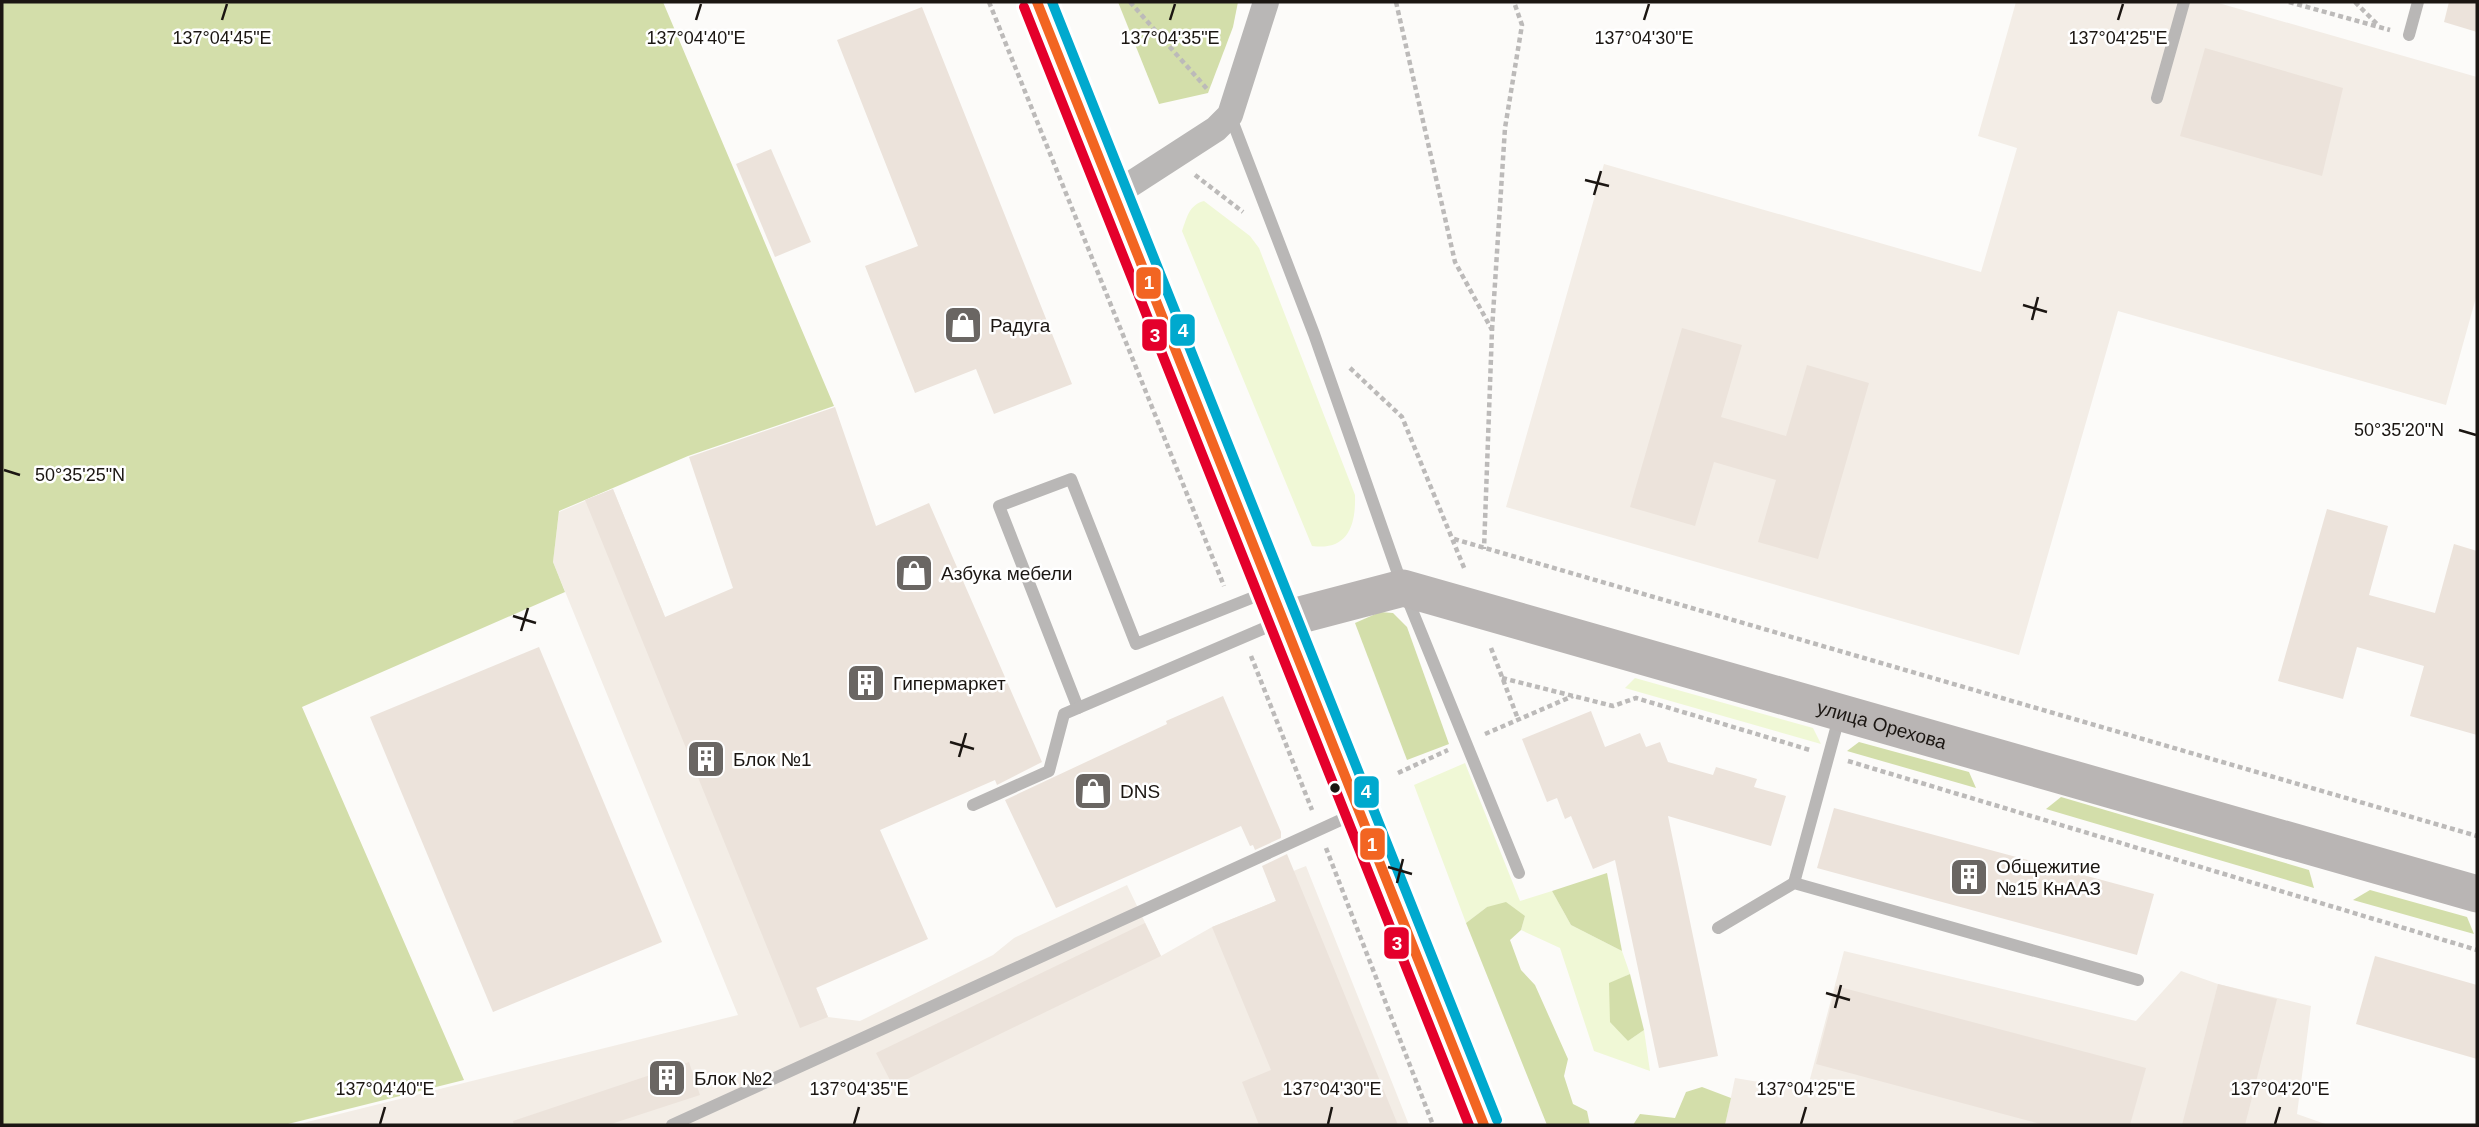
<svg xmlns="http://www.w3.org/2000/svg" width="2479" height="1127" font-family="Helvetica,sans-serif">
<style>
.built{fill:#f3ede6}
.green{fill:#f0f8d6}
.forest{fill:#d3deaa}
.building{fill:#ece3db}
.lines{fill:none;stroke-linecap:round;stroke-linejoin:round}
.path{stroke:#bcbab9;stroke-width:4.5;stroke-dasharray:5 3.5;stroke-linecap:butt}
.lane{stroke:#b9b7b6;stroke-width:12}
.street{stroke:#b9b7b6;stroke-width:26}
.secondary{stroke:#b9b5b4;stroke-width:37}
.bus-1-casing{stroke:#fff;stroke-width:16}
.bus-2-casing{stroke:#fff;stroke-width:16}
.bus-3-casing{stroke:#fff;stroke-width:16}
.bus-1{stroke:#f26522;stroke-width:10}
.bus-2{stroke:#e4002b;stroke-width:10}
.bus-3{stroke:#00a9ce;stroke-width:10}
.ticks{fill:none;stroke:#1b1612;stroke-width:2.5}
.bus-dot{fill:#1b1612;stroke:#fff;stroke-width:2.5}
.labels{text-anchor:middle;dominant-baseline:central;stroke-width:5;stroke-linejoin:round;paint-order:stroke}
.poi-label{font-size:19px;fill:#1b1612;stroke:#fff;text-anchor:start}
.street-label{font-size:19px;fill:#1b1612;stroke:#fff}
.ticks-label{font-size:18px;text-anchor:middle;fill:#1b1612;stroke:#fff;stroke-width:5;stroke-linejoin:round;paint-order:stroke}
.line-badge{stroke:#fff;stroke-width:2.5}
.badge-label{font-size:19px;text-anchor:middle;font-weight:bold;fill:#fff}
</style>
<rect width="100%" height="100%" fill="#fcfbf9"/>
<g class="built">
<polygon points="2016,2 2215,2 2477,77 2477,294 2446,405 2118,311 2019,655 1506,507 1604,164 1981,272 2017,148 1978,136"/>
<polygon points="613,489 828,1017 860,1021 993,955 1014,938 1127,885 1161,956 1212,927 1276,901 1268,881 1306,866 1409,1125 295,1125 738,1015 553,562 559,512"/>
<polygon points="1844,951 2136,1021 2181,971 2218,984 2311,1006 2297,1114 2328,1125 1725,1125 1735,1078 1807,1090"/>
</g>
<g class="green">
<path d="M1204 201 1250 236 1259 248 1355 495C1356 525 1348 551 1312 546L1182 231C1187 217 1189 205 1204 201Z"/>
<polygon points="1635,678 1813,728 1821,744 1625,688"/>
<polygon points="1465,763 1520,901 1552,891 1571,925 1622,951 1630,974 1609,984 1628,1041 1644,1030 1650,1071 1594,1051 1560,948 1521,930 1525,916 1487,907 1466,923 1414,785"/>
</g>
<g class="forest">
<polygon points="2,2 663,2 834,406 688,456 559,511 553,562 565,592 302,707 464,1080 284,1125 2,1125"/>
<polygon points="1118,2 1238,2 1233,27 1208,93 1159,104"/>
<polygon points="1380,612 1393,613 1407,627 1449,744 1407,760 1355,623"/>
<polygon points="1859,742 1969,772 1976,788 1847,751"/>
<polygon points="2061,797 2309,870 2314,888 2046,809"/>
<polygon points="1607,873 1622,951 1571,925 1552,891"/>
<polygon points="2370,890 2467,917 2474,934 2353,900"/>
<polygon points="1506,902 1525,916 1521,930 1510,940 1521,970 1535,985 1568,1059 1564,1076 1573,1104 1587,1111 1590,1125 1547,1125 1466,923 1487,907"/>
<polygon points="1630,974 1644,1030 1628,1041 1610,1022 1609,983"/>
<polygon points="1702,1087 1731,1098 1725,1125 1633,1125 1640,1114 1675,1118 1686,1092"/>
</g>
<g class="building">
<polygon points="2449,2 2477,2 2477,32 2444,22"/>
<polygon points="922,7 1072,384 994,414 976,369 915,393 865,266 918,246 837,40"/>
<polygon points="2205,48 2343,88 2322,176 2180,136"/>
<polygon points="771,149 811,242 775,257 736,164"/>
<polygon points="1682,328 1742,345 1721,417 1786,436 1807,365 1869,383 1818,559 1758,542 1776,480 1714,462 1695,526 1630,507"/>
<polygon points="835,407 876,526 929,503 1042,762 997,785 995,780 880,830 928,939 816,988 828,1017 800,1028 585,500 613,489 665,617 733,588 689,457"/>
<polygon points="2327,509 2388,526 2369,595 2435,613 2454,544 2477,551 2477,735 2410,716 2424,666 2357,647 2343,699 2278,681"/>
<polygon points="539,647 662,942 493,1012 370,717"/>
<polygon points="1223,696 1281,832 1281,838 1255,850 1253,845 1250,846 1241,826 1056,908 1005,800 1167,724 1166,721"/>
<polygon points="1591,711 1605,747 1640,733 1646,747 1660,742 1668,762 1713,775 1716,767 1757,779 1754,787 1786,796 1771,846 1668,816 1718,1056 1659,1068 1615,860 1593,869 1571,816 1565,819 1557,798 1547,802 1522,739"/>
<polygon points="1834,808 2154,894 2137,955 1817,868"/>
<polygon points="1287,854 1398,1125 1259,1125 1242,1082 1271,1070 1212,927 1276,901 1262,866"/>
<polygon points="1145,923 1161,956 893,1086 876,1053"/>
<polygon points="2375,956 2477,985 2477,1059 2356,1024"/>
<polygon points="2218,984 2277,999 2245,1125 2182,1125"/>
<polygon points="1836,986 2146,1068 2130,1125 2044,1125 1816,1064"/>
<polygon points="689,1062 700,1095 608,1125 514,1125 513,1121"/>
</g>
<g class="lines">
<g class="path">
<polyline points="989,2 1224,586"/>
<polyline points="1130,2 1208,90"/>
<polyline points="1396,2 1455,262 1492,330 1484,549"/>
<polyline points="2289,2 2390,30"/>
<polyline points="2355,2 2379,26"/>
<polyline points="1195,175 1243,212"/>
<polyline points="1492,330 1505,128 1522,25 1514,2"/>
<polyline points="1350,368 1402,417 1465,570"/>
<polyline points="1454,539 2477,836"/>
<polyline points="1491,648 1518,719"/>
<polyline points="1251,656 1312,810"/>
<polyline points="1502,678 1613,706 1636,698 1810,750"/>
<polyline points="1485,734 1573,696"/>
<polyline points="1848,761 2477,950"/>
<polyline points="1398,773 1448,750"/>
<polyline points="1326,848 1433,1125"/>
</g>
<g class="lane">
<polyline points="2409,35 2418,2"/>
<polyline points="2157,98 2184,2"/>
<polyline points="1230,115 1314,334 1403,588 1519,873"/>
<polyline points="1078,708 999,506 1071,479 1136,644 1269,591"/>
<polyline points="973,805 1049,771 1064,714 1281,621"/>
<polyline points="1794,883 1840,714"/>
<polyline points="1718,928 1794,883 2138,980"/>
<polyline points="672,1125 1356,813"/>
</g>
<polyline class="street" points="1114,195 1216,129 1230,115 1266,2"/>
<g class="secondary">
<polyline points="1037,2 1484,1125"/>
<path id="s1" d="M1285 619 1403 588 2477 894"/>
</g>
<defs>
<polyline id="bus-1" points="1037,2 1484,1125"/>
<polyline id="bus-2" points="1024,7 1469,1125"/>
<polyline id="bus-3" points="1052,2 1497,1120"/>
</defs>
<use href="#bus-1" class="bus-1-casing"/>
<use href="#bus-2" class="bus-2-casing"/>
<use href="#bus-3" class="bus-3-casing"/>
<use href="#bus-1" class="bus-1"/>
<use href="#bus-2" class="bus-2"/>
<use href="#bus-3" class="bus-3"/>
</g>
<path class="ticks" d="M222 20 227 4M696 20 701 4M1170 20 1175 4M1644 20 1649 4M2118 20 2123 4M1585 180 1609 186M1594 195 1601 171M2023 305 2047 312M2032 320 2038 297M2459 430 2476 435M4 470 20 475M513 616 536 623M521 631 528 608M950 742 974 749M959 757 966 733M1388 867 1412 874M1397 883 1403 859M1826 993 1850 1000M1835 1008 1841 985M380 1124 385 1107M854 1124 859 1107M1328 1124 1332 1107M1801 1124 1806 1107M2275 1124 2280 1107"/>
<defs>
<symbol id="shop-square" viewBox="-11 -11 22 22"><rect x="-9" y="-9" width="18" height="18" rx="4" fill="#6a6663" stroke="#fff"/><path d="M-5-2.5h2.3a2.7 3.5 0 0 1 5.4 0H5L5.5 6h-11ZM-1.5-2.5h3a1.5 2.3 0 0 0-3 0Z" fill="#fff"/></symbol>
<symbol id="building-square" viewBox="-11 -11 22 22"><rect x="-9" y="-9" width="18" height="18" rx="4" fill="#6a6663" stroke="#fff"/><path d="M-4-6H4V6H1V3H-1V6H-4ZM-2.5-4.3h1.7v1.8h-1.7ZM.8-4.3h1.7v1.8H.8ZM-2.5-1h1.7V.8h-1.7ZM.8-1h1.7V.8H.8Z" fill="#fff"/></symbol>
</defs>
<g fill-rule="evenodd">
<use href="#shop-square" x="941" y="303" width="44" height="44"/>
<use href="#shop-square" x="892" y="551" width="44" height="44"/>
<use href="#building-square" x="844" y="661" width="44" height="44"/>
<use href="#building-square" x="684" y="737" width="44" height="44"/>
<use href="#shop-square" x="1071" y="769" width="44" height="44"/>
<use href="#building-square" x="1947" y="855" width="44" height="44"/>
<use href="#building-square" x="645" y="1056" width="44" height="44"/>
</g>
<circle class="bus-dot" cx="1335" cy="788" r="6"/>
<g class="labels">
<g class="poi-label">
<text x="990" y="325">Радуга</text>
<text x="941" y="573">Азбука мебели</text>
<text x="893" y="683">Гипермаркет</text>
<text x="733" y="759">Блок №1</text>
<text x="1120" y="791">DNS</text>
<text x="1996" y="866">Общежитие<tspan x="1996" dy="22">№15 КнААЗ</tspan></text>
<text x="694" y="1078">Блок №2</text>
</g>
<g class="street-label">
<text stroke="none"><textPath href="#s1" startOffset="620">улица Орехова</textPath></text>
</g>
</g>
<g class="ticks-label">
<text x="222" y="44">137°04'45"E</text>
<text x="696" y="44">137°04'40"E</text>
<text x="1170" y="44">137°04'35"E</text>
<text x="1644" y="44">137°04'30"E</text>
<text x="2118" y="44">137°04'25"E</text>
<text x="2399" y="436">50°35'20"N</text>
<text x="80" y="481">50°35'25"N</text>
<text x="385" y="1095">137°04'40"E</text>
<text x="859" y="1095">137°04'35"E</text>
<text x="1332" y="1095">137°04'30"E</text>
<text x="1806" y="1095">137°04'25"E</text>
<text x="2280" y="1095">137°04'20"E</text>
</g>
<g class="line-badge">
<rect x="1135" y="266" width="27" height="34" rx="7" fill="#f26522"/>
<rect x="1169" y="313" width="27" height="34" rx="7" fill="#00a9ce"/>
<rect x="1141" y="318" width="27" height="34" rx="7" fill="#e4002b"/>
<rect x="1353" y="775" width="27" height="34" rx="7" fill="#00a9ce"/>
<rect x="1359" y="827" width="27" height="34" rx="7" fill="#f26522"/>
<rect x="1383" y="926" width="27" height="34" rx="7" fill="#e4002b"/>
</g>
<g class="badge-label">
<text x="1149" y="289">1</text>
<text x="1183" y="337">4</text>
<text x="1155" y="342">3</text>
<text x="1366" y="798">4</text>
<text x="1372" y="851">1</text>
<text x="1397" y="950">3</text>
</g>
<rect width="2479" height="1127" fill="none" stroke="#1b1612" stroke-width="7"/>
</svg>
